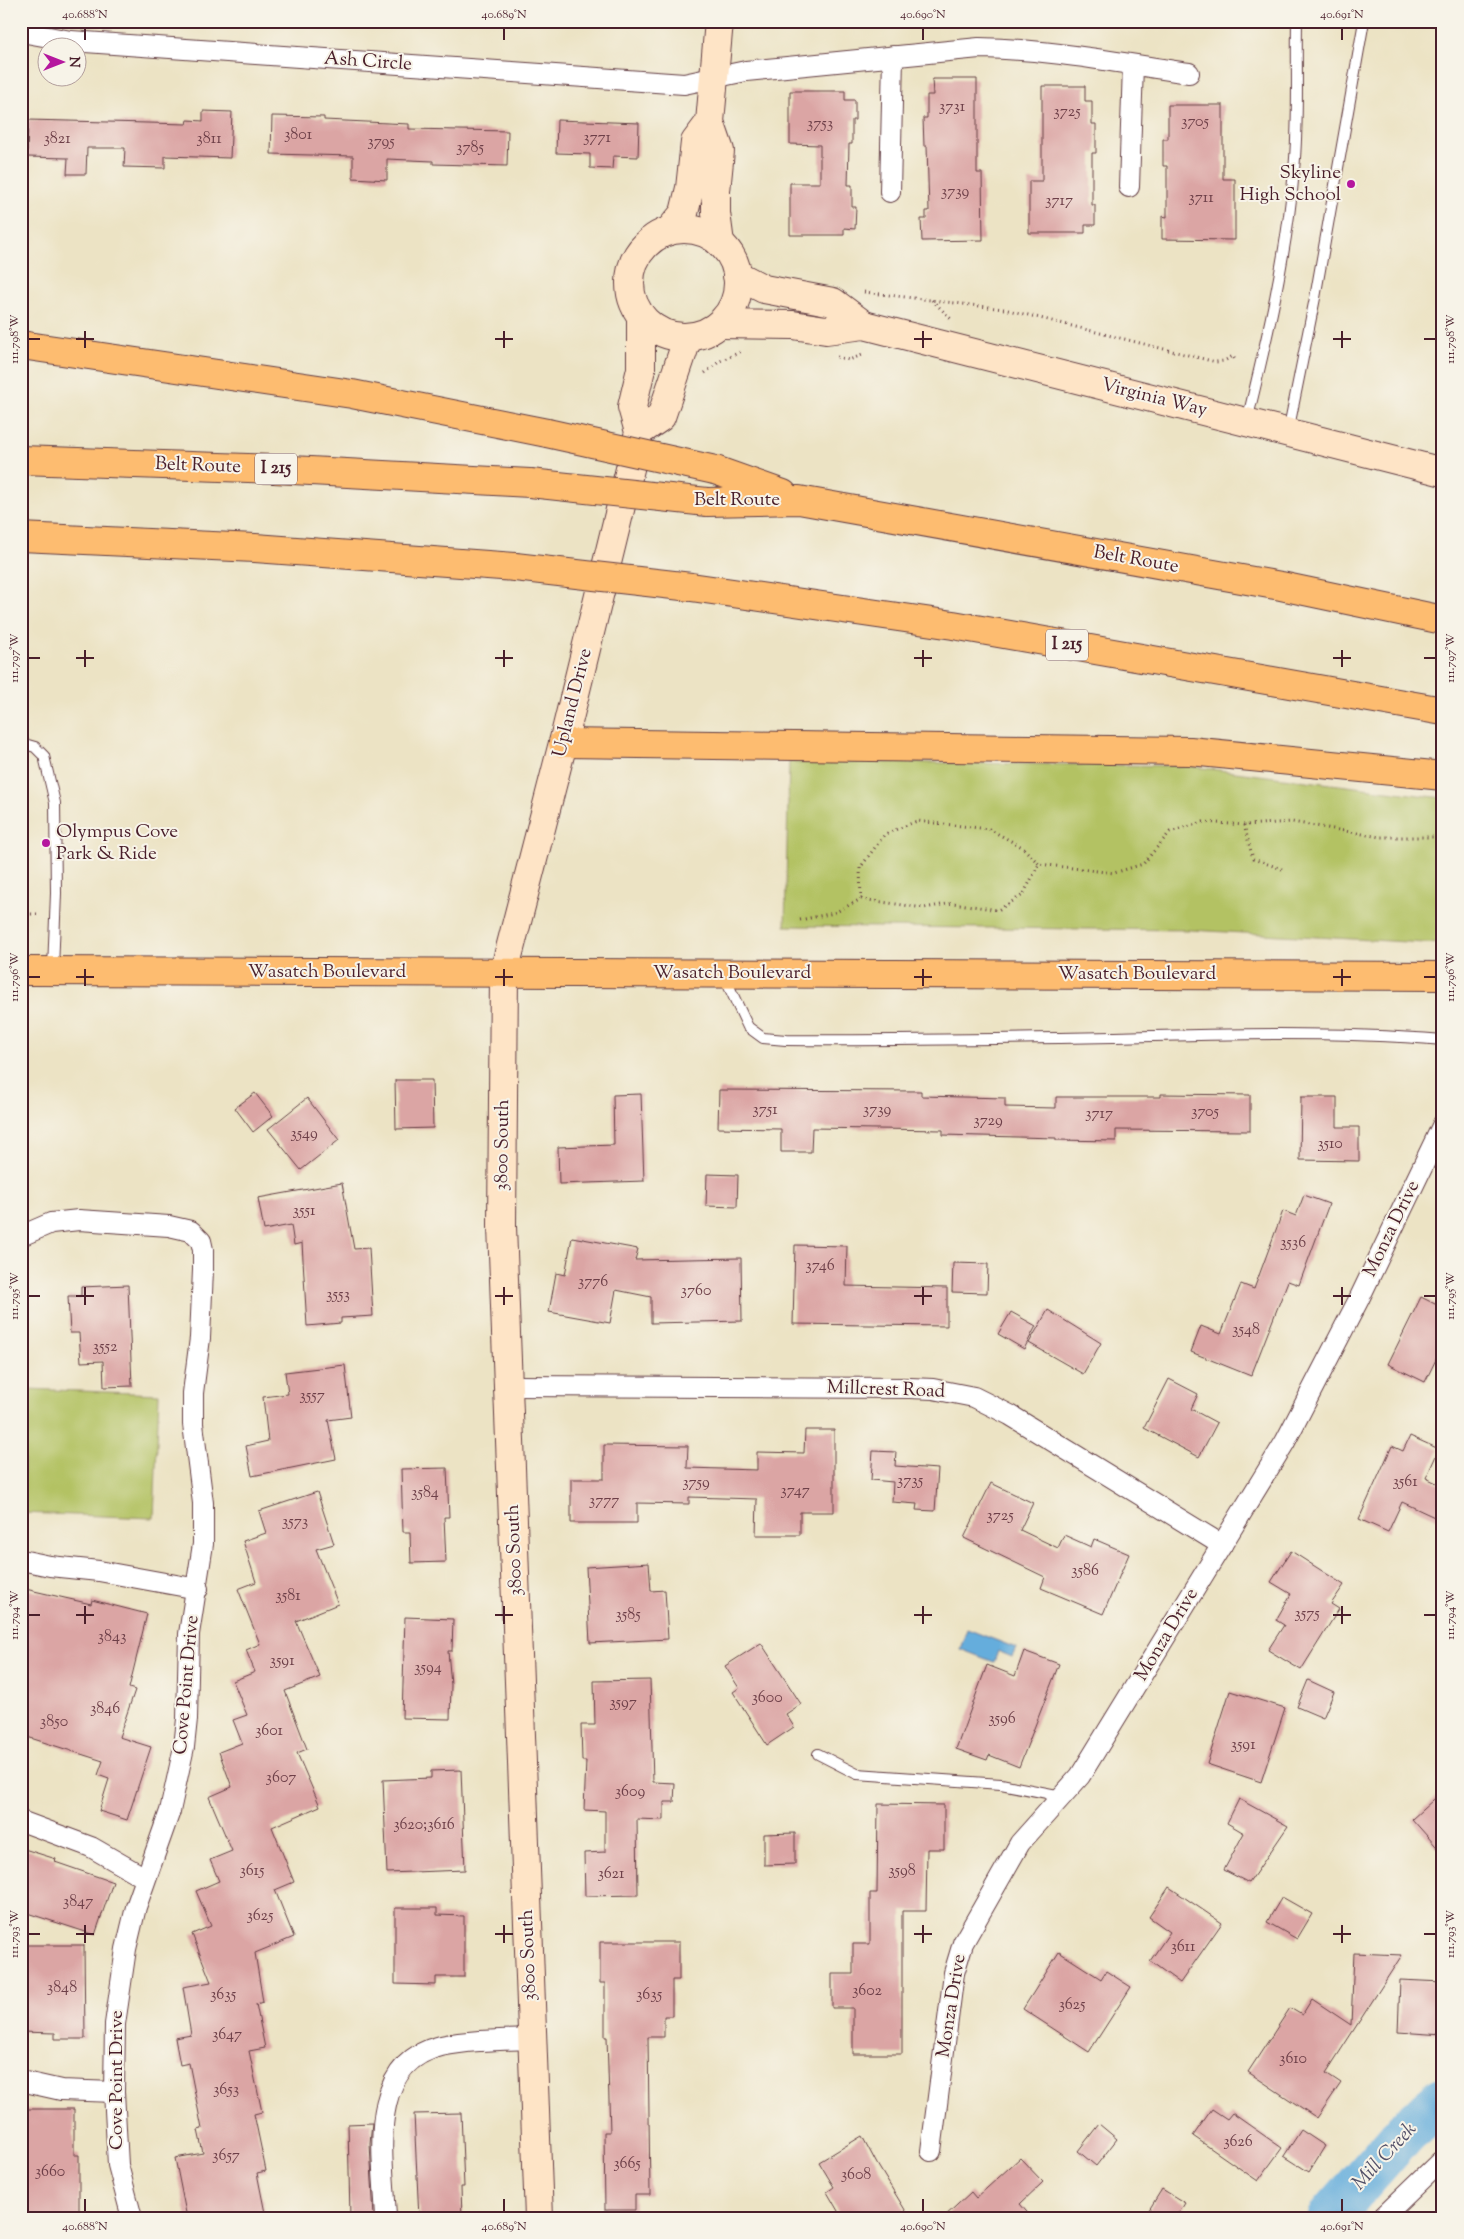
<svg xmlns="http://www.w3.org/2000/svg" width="1464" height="2239" font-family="'Sorts Mill Goudy',serif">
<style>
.green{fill:#b3c264;stroke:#7e7048}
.water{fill:#65addc;stroke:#586684}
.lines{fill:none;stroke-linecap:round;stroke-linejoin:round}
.river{stroke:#65addc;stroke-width:45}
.building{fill:#dba5a4}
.lane-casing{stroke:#623c42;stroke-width:12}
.street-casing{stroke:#623c42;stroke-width:22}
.secondary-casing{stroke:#623c42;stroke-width:30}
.primary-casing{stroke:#623c42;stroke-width:30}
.highway-casing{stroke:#623c42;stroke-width:30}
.path{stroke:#623c42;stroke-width:3;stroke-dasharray:1 4;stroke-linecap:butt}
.lane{stroke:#fff;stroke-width:10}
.street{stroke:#fff;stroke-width:20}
.secondary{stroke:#fee4c6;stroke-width:28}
.primary{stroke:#fdbc70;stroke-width:28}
.highway{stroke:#fdbc70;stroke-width:28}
.highway-bridge-casing{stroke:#623c42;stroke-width:30;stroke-linecap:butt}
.highway-bridge{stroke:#fdbc70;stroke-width:28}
.ticks{fill:none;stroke:#4a1f2b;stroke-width:2}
.poi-dot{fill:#b5179e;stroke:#f7f3e8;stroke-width:2}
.labels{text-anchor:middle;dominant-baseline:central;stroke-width:4;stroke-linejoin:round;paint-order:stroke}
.number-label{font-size:16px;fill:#6e4049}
.shield{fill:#f7f3e8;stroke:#7e5f64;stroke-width:1}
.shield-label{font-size:18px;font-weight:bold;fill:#4a1f2b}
.street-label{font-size:19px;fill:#4a1f2b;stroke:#f7f3e8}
.poi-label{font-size:19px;fill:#4a1f2b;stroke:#f7f3e8;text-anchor:end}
.water-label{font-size:20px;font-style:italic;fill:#535169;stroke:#f7f3e8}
.neatline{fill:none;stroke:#4a1f2b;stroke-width:2}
.ticks-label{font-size:12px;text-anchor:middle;fill:#4a1f2b}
</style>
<rect width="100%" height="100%" fill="#f7f3e8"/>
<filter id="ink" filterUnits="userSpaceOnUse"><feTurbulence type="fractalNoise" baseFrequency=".02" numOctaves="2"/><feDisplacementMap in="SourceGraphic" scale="10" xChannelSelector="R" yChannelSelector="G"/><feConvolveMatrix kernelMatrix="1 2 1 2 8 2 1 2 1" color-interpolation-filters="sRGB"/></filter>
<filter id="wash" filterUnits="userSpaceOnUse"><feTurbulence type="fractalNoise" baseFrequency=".0096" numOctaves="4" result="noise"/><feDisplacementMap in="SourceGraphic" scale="20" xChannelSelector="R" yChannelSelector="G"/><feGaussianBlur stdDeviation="1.12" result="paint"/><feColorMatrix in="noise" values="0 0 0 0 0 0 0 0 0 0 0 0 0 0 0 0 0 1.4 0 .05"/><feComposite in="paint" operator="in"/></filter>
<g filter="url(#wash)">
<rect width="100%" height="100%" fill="#ece3c4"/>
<g class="green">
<polygon points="789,761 1187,766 1443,798 1443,944 1190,930 785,926"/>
<polygon points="27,1389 159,1394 154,1518 22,1513"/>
</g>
<polygon class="water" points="967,1629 1016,1648 1012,1657 998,1651 994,1662 960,1649"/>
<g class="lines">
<polyline class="river" points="1330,2218 1406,2131 1443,2099"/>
</g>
<g id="blocks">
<g class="building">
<polygon points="932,79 977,79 977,173 982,173 983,240 922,241 921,219 926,219 926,211 929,211 927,146 924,146 923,118 927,118 927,95 933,95"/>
<polygon points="1042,86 1085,86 1085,101 1092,101 1092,124 1096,124 1096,153 1092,153 1092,205 1095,205 1095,225 1085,225 1085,233 1029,233 1029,181 1042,181"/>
<polygon points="790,91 845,91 845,100 855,100 855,120 852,120 852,144 849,144 848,185 852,185 852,207 856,207 855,229 844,228 844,235 790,235 790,183 820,183 820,145 790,144"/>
<polygon points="1168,105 1223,105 1223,179 1235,179 1235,240 1162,239 1162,216 1167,217 1167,166 1163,166 1163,139 1168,139"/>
<polygon points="203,111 232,112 230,158 165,156 165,168 124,167 125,148 87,148 86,174 67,174 68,158 27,157 28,120 187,124 188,120 203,121"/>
<polygon points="272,116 324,117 324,120 409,124 409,129 508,131 507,166 433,164 433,161 387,159 387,180 353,178 353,156 271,154"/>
<polygon points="557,120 639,123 638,157 613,156 612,169 590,168 590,154 556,153"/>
<polygon points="395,1080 432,1080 433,1128 396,1129"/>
<polygon points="719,1090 921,1091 921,1096 1005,1098 1005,1107 1056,1108 1056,1097 1161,1097 1161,1094 1250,1095 1250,1131 1116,1130 1116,1141 1056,1140 1056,1138 943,1135 943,1130 812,1128 811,1152 781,1152 781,1129 718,1128"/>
<polygon points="255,1093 273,1116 253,1132 235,1108"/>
<polygon points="641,1094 644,1181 559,1184 558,1147 614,1145 613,1095"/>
<polygon points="1301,1097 1337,1097 1337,1127 1359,1127 1359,1161 1300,1160"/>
<polygon points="307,1098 339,1140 301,1170 268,1129"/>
<polygon points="707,1174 738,1175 737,1207 706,1206"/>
<polygon points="342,1183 354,1249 369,1248 373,1316 341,1318 341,1323 307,1326 302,1243 294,1245 291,1225 264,1230 258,1198"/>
<polygon points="1304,1195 1329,1204 1299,1285 1288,1281 1251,1376 1191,1352 1201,1326 1221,1334 1241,1284 1254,1289 1283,1211 1296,1216"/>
<polygon points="572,1237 638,1249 635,1260 741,1258 742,1321 651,1323 651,1297 616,1290 610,1323 549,1312 556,1273 565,1275"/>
<polygon points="795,1245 847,1246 846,1286 947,1288 947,1326 793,1324"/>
<polygon points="953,1263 988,1264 987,1293 952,1292"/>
<polygon points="128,1285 132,1386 104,1387 103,1361 81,1362 79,1333 70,1333 68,1296 81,1296 81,1287"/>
<polygon points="1421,1297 1443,1308 1443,1345 1425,1382 1388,1364"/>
<polygon points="1048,1310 1101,1343 1083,1374 1029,1343"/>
<polygon points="1011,1312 1036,1326 1024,1349 998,1334"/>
<polygon points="345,1365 351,1417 328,1420 336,1459 252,1476 246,1446 268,1441 263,1397 288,1394 285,1372"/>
<polygon points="1169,1379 1198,1394 1191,1409 1217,1423 1199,1457 1144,1428"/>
<polygon points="805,1430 834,1430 834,1512 800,1512 800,1535 756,1535 757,1499 689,1497 689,1504 637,1503 637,1523 571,1523 571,1479 604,1479 604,1445 688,1446 687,1468 757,1470 757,1452 804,1453"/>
<polygon points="1410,1436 1439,1449 1426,1478 1443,1486 1443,1521 1402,1502 1388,1532 1359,1519 1392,1446 1403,1451"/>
<polygon points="873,1451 896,1452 895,1466 938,1469 935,1511 916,1510 917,1504 892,1502 893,1482 871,1480"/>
<polygon points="447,1468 449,1517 444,1517 446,1562 411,1563 410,1532 403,1532 401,1469"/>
<polygon points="991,1483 1033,1503 1020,1530 1058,1548 1064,1535 1091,1547 1094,1539 1129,1554 1103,1614 1041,1588 1045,1577 964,1538"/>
<polygon points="317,1492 334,1544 316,1549 338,1604 296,1621 320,1677 285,1691 307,1749 297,1753 320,1806 272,1827 294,1882 275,1890 294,1937 255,1953 263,2002 256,2004 265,2048 249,2051 262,2112 254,2114 266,2171 257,2173 266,2218 187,2218 175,2158 203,2153 198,2130 202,2129 189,2063 180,2065 175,2038 191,2035 183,1987 211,1982 192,1934 211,1926 196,1891 219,1881 210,1860 232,1851 209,1797 232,1787 219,1752 242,1743 233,1720 247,1715 233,1681 255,1672 246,1650 260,1644 238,1589 256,1582 243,1541 266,1533 259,1511"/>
<polygon points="1291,1551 1344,1585 1331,1604 1339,1609 1301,1670 1268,1650 1284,1625 1276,1620 1291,1594 1271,1582"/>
<polygon points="649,1563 651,1591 665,1590 668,1639 590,1643 586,1567"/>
<polygon points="21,1588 91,1604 92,1600 147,1614 129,1688 135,1690 119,1737 151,1747 127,1820 99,1811 109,1779 98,1775 103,1761 21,1735"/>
<polygon points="405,1617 453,1619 452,1651 448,1651 451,1685 450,1719 402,1718"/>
<polygon points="761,1643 801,1704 786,1714 794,1727 767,1745 733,1692 739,1688 725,1666"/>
<polygon points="1024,1651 1059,1664 1019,1767 989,1755 987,1760 956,1749 987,1665 1015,1676"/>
<polygon points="650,1680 653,1782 675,1783 674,1802 664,1802 664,1820 637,1819 638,1895 585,1896 584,1853 605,1852 605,1811 584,1810 586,1761 582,1761 581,1725 595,1725 594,1681"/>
<polygon points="1308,1680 1334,1692 1323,1718 1297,1707"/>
<polygon points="1230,1691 1285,1708 1261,1782 1207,1764"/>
<polygon points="461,1770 465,1870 387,1873 383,1780 431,1778 431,1771"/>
<polygon points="1443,1791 1443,1854 1412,1819"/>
<polygon points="1239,1799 1288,1826 1249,1883 1224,1870 1244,1833 1227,1823"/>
<polygon points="878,1804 944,1805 944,1849 927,1849 926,1911 902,1911 902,2054 853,2054 853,2008 832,2008 832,1974 853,1974 853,1944 870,1944 870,1893 877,1893"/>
<polygon points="795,1833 795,1864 764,1865 764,1834"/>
<polygon points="21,1848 56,1859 55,1862 113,1882 95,1935 21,1911"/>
<polygon points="1169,1887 1222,1923 1180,1983 1150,1961 1170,1932 1149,1917"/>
<polygon points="1282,1897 1312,1914 1297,1939 1267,1922"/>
<polygon points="395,1908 437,1908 437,1915 464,1916 464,1977 436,1977 436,1985 395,1984"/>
<polygon points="600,1942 679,1942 679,1980 672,1980 672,2016 664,2016 664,2037 648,2037 650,2195 635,2195 635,2210 605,2210 604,2132 610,2132 607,2037 605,2037 605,1983 600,1983"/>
<polygon points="21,1945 84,1945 85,2039 55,2039 55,2033 21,2032"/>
<polygon points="1059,1952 1101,1979 1106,1971 1131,1987 1089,2052 1023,2009"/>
<polygon points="1354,1953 1402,1955 1326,2073 1341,2083 1317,2118 1248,2072 1290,2008 1302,2015 1312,1999 1351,2025"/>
<polygon points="1400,1980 1443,1982 1443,2035 1398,2032"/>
<polygon points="21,2109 74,2109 74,2155 79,2155 79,2218 21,2218"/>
<polygon points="1212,2109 1227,2119 1232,2113 1282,2148 1258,2181 1193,2136"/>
<polygon points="461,2113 464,2187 461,2187 462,2218 419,2218 414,2114"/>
<polygon points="372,2123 370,2144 374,2218 350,2218 348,2124"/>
<polygon points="1099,2124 1117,2139 1096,2166 1078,2151"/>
<polygon points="1301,2130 1325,2146 1309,2172 1284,2156"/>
<polygon points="862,2136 877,2164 910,2218 842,2218 827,2192 834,2187 819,2162"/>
<polygon points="1020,2158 1043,2182 1020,2204 1032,2218 943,2218 971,2192 976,2198"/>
<polygon points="1162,2189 1185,2203 1176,2218 1144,2218"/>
</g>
</g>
</g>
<g filter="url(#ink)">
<use href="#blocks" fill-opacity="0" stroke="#623c42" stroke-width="1"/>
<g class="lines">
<defs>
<g id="lane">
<path d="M1247 421C1267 339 1287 254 1294 170 1299 121 1296 70 1297 21"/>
<polyline points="1288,432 1315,298 1364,21"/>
<polyline points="21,743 35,747 44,756 55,803 56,893 53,969"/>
<path d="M724 976 748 1027 763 1038 786 1040C896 1041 1005 1039 1115 1037 1224 1034 1334 1031 1443 1040"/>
<polyline points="818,1754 857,1774 1001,1784 1062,1796"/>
</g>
<g id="street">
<path d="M21 32 71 41 684 84 746 71 979 48C1050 49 1119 63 1189 73"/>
<polyline points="1129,187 1133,65"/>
<polyline points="890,192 893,56"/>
<polyline points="21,1236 51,1223 79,1220 169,1226 191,1231 201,1241 203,1250 203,1270 200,1338 193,1393 193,1424 203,1503 203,1544 189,1634 187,1719 184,1747 170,1811 136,1907 126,1949 115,2024 114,2092 118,2165 132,2218"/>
<polyline points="509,1386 910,1388 933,1389 974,1397 1010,1415 1222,1545"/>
<polyline points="21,1560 50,1566 99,1571 198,1589"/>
<polyline points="21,1821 91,1847 145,1878"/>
<polyline points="21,2081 61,2090 114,2092"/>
<polyline points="931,2151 954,1973 963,1943 1020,1843 1080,1776 1285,1442 1359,1299 1443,1124"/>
<path d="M386 2218C384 2161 364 2064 441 2046 470 2040 502 2040 532 2039"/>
<polyline points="1382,2218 1443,2159"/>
</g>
<g id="secondary">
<polyline points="719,21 710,122 720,151 716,191 716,213 720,243"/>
<circle cx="684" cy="283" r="54"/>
<polyline points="669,231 684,213 690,188 695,142 710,122"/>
<polyline points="737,275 764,289 833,302 864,325"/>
<polyline points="720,324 793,325 826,330 864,325 1443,472"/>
<polyline points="639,432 661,417 688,337"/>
<polyline points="539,2218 502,1226 504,972 563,743 639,432 632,407 641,369 641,316"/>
</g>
<polyline id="primary" points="21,971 1443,976"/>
<g id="highway">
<polyline points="21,345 352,394 547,433"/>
<polyline points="21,460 274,469 530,483"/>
<polyline points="715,470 783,494"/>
<polyline points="707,502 799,500 1281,586 1443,620"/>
<polyline points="21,537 255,548 515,567"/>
<polyline points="691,587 953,625 1443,711"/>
<polyline points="563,743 1190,751 1443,776"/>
</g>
</defs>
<use href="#lane" class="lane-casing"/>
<use href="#street" class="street-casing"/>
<use href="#secondary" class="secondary-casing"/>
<use href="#primary" class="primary-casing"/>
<use href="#highway" class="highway-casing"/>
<g class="path">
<polyline points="864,292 1004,309 1216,362 1224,361 1233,356 1235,360"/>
<path d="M619 300C616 268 620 254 643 230"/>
<polyline points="932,300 951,319"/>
<polyline points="837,357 849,360 865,354"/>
<polyline points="705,373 720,361 740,352"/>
<polyline points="1244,825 1253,859 1282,869"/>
<polyline points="861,899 860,868 885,834 917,821 989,829 1022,847 1039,864"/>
<polyline points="26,914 38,914"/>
<polyline points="800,920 834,913 861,899 924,908 953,903 998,910 1023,895 1039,864 1114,873 1143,864 1170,832 1203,822 1244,825 1292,822 1380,837 1443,837"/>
</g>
<use href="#lane" class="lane"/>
<use href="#street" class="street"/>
<use href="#secondary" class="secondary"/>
<use href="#primary" class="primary"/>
<use href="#highway" class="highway"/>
<defs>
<g id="highway-bridge">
<polyline points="547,433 715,470"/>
<polyline points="530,483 707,502"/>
<polyline points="515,567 691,587"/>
</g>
</defs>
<use href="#highway-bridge" class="highway-bridge-casing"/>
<use href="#highway-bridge" class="highway-bridge"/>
</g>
</g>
<path class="ticks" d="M85 28V40M504 28V40M923 28V40M1342 28V40M85 331V348M504 331V348M923 331V348M1342 331V348M28 339H40M76 339H94M495 339H513M914 339H932M1333 339H1351M1424 339H1436M85 650V667M504 650V667M923 650V667M1342 650V667M28 658H40M76 658H94M495 658H513M914 658H932M1333 658H1351M1424 658H1436M85 969V986M504 969V986M923 969V986M1342 969V986M28 977H40M76 977H94M495 977H513M914 977H932M1333 977H1351M1424 977H1436M85 1287V1305M504 1287V1305M923 1287V1305M1342 1287V1305M28 1296H40M76 1296H94M495 1296H513M914 1296H932M1333 1296H1351M1424 1296H1436M85 1606V1624M504 1606V1624M923 1606V1624M1342 1606V1624M28 1615H40M76 1615H94M495 1615H513M914 1615H932M1333 1615H1351M1424 1615H1436M85 1925V1943M504 1925V1943M923 1925V1943M1342 1925V1943M28 1934H40M76 1934H94M495 1934H513M914 1934H932M1333 1934H1351M1424 1934H1436M85 2199V2212M504 2199V2212M923 2199V2212M1342 2199V2212"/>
<g class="poi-dot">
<circle cx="1351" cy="184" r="5"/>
<circle cx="46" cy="843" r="5"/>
</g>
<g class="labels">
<g class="number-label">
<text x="952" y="107">3731</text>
<text x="1067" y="112">3725</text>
<text x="1195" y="122">3705</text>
<text x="820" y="124">3753</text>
<text x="298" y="135">3801</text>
<text x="597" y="138">3771</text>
<text x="57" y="139">3821</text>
<text x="209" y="139">3811</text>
<text x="381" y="142">3795</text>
<text x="470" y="148">3785</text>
<text x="955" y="192">3739</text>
<text x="1201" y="198">3711</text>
<text x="1059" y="201">3717</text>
<text x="765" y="1110">3751</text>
<text x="877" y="1110">3739</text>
<text x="1205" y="1112">3705</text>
<text x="1099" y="1114">3717</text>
<text x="988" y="1121">3729</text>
<text x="304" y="1134">3549</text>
<text x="1330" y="1144">3510</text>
<text x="304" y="1211">3551</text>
<text x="1293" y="1243">3536</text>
<text x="820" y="1266">3746</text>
<text x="593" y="1282">3776</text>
<text x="696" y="1291">3760</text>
<text x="338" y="1295">3553</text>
<text x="1246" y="1330">3548</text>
<text x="105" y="1347">3552</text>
<text x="312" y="1396">3557</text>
<text x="910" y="1481">3735</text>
<text x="1405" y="1482">3561</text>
<text x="696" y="1483">3759</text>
<text x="795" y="1491">3747</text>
<text x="425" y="1493">3584</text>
<text x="604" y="1501">3777</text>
<text x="1000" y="1516">3725</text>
<text x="295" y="1522">3573</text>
<text x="1085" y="1571">3586</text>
<text x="288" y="1596">3581</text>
<text x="1307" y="1614">3575</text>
<text x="628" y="1615">3585</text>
<text x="112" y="1637">3843</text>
<text x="282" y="1661">3591</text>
<text x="428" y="1668">3594</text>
<text x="767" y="1698">3600</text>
<text x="623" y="1703">3597</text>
<text x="105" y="1709">3846</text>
<text x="1002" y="1719">3596</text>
<text x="54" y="1722">3850</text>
<text x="269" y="1731">3601</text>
<text x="1243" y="1745">3591</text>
<text x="281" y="1778">3607</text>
<text x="630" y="1792">3609</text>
<text x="424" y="1825">3620;3616</text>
<text x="252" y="1871">3615</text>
<text x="902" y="1871">3598</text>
<text x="611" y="1874">3621</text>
<text x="78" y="1902">3847</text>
<text x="260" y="1916">3625</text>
<text x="1183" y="1947">3611</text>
<text x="62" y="1988">3848</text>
<text x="867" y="1991">3602</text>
<text x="223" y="1995">3635</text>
<text x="649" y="1995">3635</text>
<text x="1072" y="2005">3625</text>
<text x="227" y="2035">3647</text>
<text x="1293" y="2059">3610</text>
<text x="226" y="2090">3653</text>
<text x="1238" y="2142">3626</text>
<text x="226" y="2156">3657</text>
<text x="627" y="2164">3665</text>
<text x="50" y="2172">3660</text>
<text x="856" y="2175">3608</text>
</g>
<g class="shield">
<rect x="255" y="453.5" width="42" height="31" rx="4"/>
<rect x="1046" y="629.5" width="42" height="31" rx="4"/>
</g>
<g class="shield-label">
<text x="276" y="469">I 215</text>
<text x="1067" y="645">I 215</text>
</g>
<g class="street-label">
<text transform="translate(368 62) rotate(4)">Ash Circle</text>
<text transform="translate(1154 398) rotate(14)">Virginia Way</text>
<text transform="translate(198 466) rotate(2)">Belt Route</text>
<text x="737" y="500">Belt Route</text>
<text transform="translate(1136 560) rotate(10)">Belt Route</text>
<text transform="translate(573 703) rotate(-76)">Upland Drive</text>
<text x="327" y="972">Wasatch Boulevard</text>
<text x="732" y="973">Wasatch Boulevard</text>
<text x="1137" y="974">Wasatch Boulevard</text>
<text transform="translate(503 1145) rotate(-89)">3800 South</text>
<text transform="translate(1392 1229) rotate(-64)">Monza Drive</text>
<text transform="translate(886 1390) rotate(2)">Millcrest Road</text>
<text transform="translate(515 1550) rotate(-92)">3800 South</text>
<text transform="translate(1167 1635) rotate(-59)">Monza Drive</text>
<text transform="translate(187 1685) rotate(-85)">Cove Point Drive</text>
<text transform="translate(529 1955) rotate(-92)">3800 South</text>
<text transform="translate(952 2006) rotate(-81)">Monza Drive</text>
<text transform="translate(117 2080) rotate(-90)">Cove Point Drive</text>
</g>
<g class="poi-label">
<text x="1341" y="173">Skyline<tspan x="1341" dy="22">High School</tspan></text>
<text x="56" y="832" text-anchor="start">Olympus Cove<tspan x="56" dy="22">Park &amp; Ride</tspan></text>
</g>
<g class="water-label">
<text transform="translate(1385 2157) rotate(-47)">Mill Creek</text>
</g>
</g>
<rect width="1464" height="2239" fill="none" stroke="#f7f3e8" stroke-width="55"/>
<g transform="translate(62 62) rotate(90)"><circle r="24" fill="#f7f3e8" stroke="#b29e9c"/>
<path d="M0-4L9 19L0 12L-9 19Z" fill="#b5179e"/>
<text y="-8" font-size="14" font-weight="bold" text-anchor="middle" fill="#4a1f2b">N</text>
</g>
<rect x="28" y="28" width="1408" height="2184" class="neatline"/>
<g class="ticks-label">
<text x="85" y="18">40.688°N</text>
<text x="504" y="18">40.689°N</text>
<text x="923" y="18">40.690°N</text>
<text x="1342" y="18">40.691°N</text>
<text transform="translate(1450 339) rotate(-90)" y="4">111.798°W</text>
<text transform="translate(14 339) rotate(-90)" y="4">111.798°W</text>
<text transform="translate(1450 658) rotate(-90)" y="4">111.797°W</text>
<text transform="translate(14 658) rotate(-90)" y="4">111.797°W</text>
<text transform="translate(14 977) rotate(-90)" y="4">111.796°W</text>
<text transform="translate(1450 977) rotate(-90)" y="4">111.796°W</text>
<text transform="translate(1450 1296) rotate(-90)" y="4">111.795°W</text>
<text transform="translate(14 1296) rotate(-90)" y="4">111.795°W</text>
<text transform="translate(1450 1615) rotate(-90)" y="4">111.794°W</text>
<text transform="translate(14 1615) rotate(-90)" y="4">111.794°W</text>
<text transform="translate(14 1934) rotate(-90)" y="4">111.793°W</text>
<text transform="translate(1450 1934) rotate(-90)" y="4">111.793°W</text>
<text x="85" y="2230">40.688°N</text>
<text x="504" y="2230">40.689°N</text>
<text x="923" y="2230">40.690°N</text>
<text x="1342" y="2230">40.691°N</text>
</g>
</svg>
